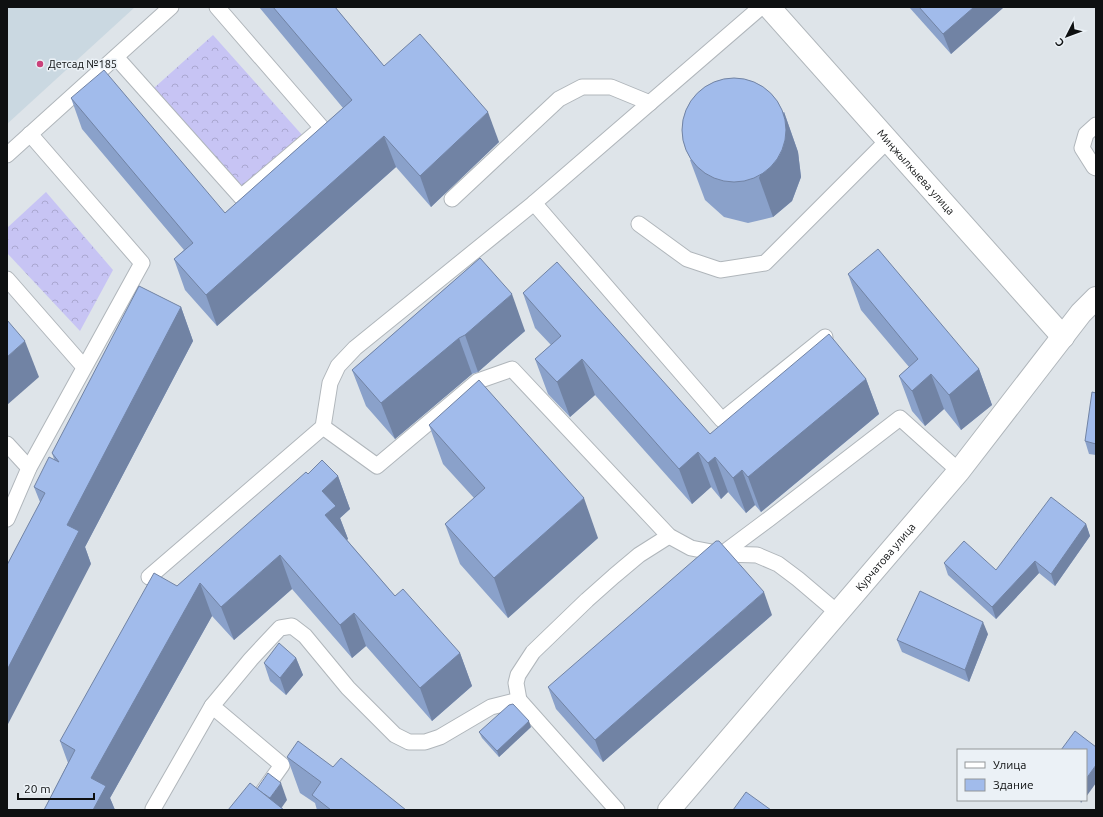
<svg xmlns="http://www.w3.org/2000/svg" width="1103" height="817" font-family="Ubuntu,sans-serif">
<style>
.built{fill:#cad8e1}
.forest{fill:url(#forest-crowns)}
.lines{fill:none;stroke-linecap:round;stroke-linejoin:round}
.lane-casing{stroke:#b0b6bb;stroke-width:17}
.street-casing{stroke:#b0b6bb;stroke-width:24}
.lane{stroke:#fff;stroke-width:15}
.street{stroke:#fff;stroke-width:22}
.wall{fill:#8aa1ca}
.shaded-wall{fill:#7183a4}
.building{fill:#a1bbeb;stroke:#7183a4}
.poi-dot{fill:#ca417a;stroke:#ebf1f6;stroke-width:1.5}
.labels{text-anchor:middle;dominant-baseline:central;stroke-width:3;stroke-linejoin:round;paint-order:stroke}
.poi-label{font-size:11px;fill:#0e1011;stroke:#ebf1f6;text-anchor:start}
.street-label{font-size:11px;fill:#0e1011;stroke:#ebf1f6}
</style>
<defs>
<pattern id="forest-crowns" width="20" height="18" patternUnits="userSpaceOnUse"><rect width="20" height="18" fill="#c7c4f4"/><path d="M2 6a3 3 0 1 1 6 0M12 15a3 3 0 1 1 6 0" fill="none" stroke="#aaa7d0"/></pattern>
</defs>
<rect width="100%" height="100%" fill="#dee4e9"/>
<polygon class="built" points="7,7 135,7 7,124"/>
<g class="forest">
<polygon points="213,35 303,136 243,189 154,88"/>
<polygon points="46,192 113,270 80,331 7,253 7,228"/>
</g>
<g class="lines">
<defs>
<g id="lane">
<polyline points="116,57 241,197 322,128 217,7"/>
<polyline points="1096,125 1086,134 1082,148 1094,167 1096,168"/>
<polyline points="7,155 171,7"/>
<polyline points="452,199 559,99 582,87 611,87 650,103"/>
<polyline points="534,203 722,420 825,337"/>
<polyline points="639,224 687,259 720,270 765,263 888,140"/>
<polyline points="7,279 84,367"/>
<polyline points="323,427 377,466 478,381 512,369 669,536 691,548 722,554 769,519 900,418 959,471"/>
<polyline points="7,444 29,468"/>
<polyline points="7,519 29,468 142,263 30,134"/>
<polyline points="722,554 757,555 778,564 798,579 838,613"/>
<polyline points="149,577 323,427 330,383 338,366 355,348 534,203 761,7"/>
<polyline points="519,700 516,683 518,675 533,652 587,600 614,576 639,555 669,536"/>
<polyline points="153,809 212,706"/>
<polyline points="250,810 282,765 212,706 251,659 280,628 292,626 305,636 348,688 395,735 409,742 425,742 440,737 491,707 519,700 617,810"/>
</g>
<g id="street">
<path id="s1" d="M769 7 1063 337"/>
<path id="s2" d="M669 810 959 471 1081 313 1096 298"/>
</g>
</defs>
<use href="#lane" class="lane-casing"/>
<use href="#street" class="street-casing"/>
<use href="#lane" class="lane"/>
<use href="#street" class="street"/>
</g>
<g class="wall">
<polygon points="259,7 335,7 384,66 499,142 431,207 396,167 217,326 185,290 174,259 184,250 82,129 71,98 225,213 343,108"/>
<polygon points="909,7 1004,7 951,54"/>
<polygon points="784,112 798,152 801,177 792,201 773,217 748,223 724,217 705,200 690,160"/>
<polygon points="480,258 525,331 478,372 472,374 395,439 366,406 352,370"/>
<polygon points="848,274 979,369 992,405 961,430 944,409 925,426 912,411 899,376 909,367 861,310"/>
<polygon points="523,293 710,434 866,379 879,414 761,512 755,505 746,513 728,492 721,499 711,487 692,504 595,395 570,417 548,394 535,359 551,345 535,328"/>
<polygon points="181,307 193,341 85,547 91,564 40,502 34,487 54,459 52,453"/>
<polygon points="1096,393 1096,455 1089,454 1085,441"/>
<polygon points="429,425 598,538 508,618 460,564 445,524 474,498 443,464"/>
<polygon points="308,474 338,476 350,509 340,518 348,539 347,540 395,596 460,653 472,686 432,721 366,646 352,658 292,589 234,640 212,616 110,798 115,810 44,810 68,763 60,741 177,586"/>
<polygon points="1086,524 1090,536 1055,586 1039,573 996,619 948,575 944,563 996,570"/>
<polygon points="772,615 603,762 556,709 548,687"/>
<polygon points="988,634 969,682 902,652 897,640"/>
<polygon points="296,658 303,675 286,695 270,681 264,663"/>
<polygon points="531,727 499,757 482,738 479,732"/>
<polygon points="287,757 406,810 317,810 315,803 300,793"/>
</g>
<g class="shaded-wall">
<polygon points="974,7 1004,7 951,54 943,34"/>
<polygon points="488,112 499,142 431,207 420,176"/>
<polygon points="784,112 798,152 801,177 792,201 773,217 759,178"/>
<polygon points="384,136 396,167 217,326 206,295"/>
<polygon points="512,294 525,331 478,372 465,335"/>
<polygon points="181,307 193,341 85,547 91,564 7,726 7,670 67,525"/>
<polygon points="459,338 472,374 395,439 381,403"/>
<polygon points="25,341 39,377 7,405 7,357"/>
<polygon points="582,359 595,395 570,417 557,382"/>
<polygon points="979,369 992,405 961,430 949,395"/>
<polygon points="931,374 944,409 925,426 912,391"/>
<polygon points="866,379 879,414 761,512 748,477"/>
<polygon points="698,452 711,487 692,504 679,469"/>
<polygon points="715,457 728,492 721,499 708,463"/>
<polygon points="742,470 755,505 746,513 733,478"/>
<polygon points="338,476 350,509 340,518 348,539 337,548 325,515 322,491"/>
<polygon points="584,498 598,538 508,618 494,578"/>
<polygon points="1086,524 1090,536 1055,586 1051,574"/>
<polygon points="280,555 292,589 234,640 221,607"/>
<polygon points="1035,561 1039,573 996,619 992,607"/>
<polygon points="200,583 212,616 110,798 115,810 93,810 91,778"/>
<polygon points="764,592 772,615 603,762 595,740"/>
<polygon points="354,613 366,646 352,658 340,625"/>
<polygon points="983,622 988,634 969,682 965,670"/>
<polygon points="460,653 472,686 432,721 420,688"/>
<polygon points="296,658 303,675 286,695 280,678"/>
<polygon points="529,721 531,727 499,757 497,751"/>
<polygon points="1096,765 1096,783 1086,797 1086,779"/>
<polygon points="281,783 287,800 280,810 269,799"/>
<polygon points="1080,800 1083,800 1081,803"/>
</g>
<g class="building">
<polygon points="273,7 335,7 384,66 420,34 488,112 420,176 384,136 206,295 174,259 193,243 71,98 104,70 225,213 352,100"/>
<polygon points="919,7 974,7 943,34"/>
<circle cx="734" cy="130" r="52"/>
<polygon points="878,249 979,369 949,395 931,374 912,391 899,376 918,359 848,274"/>
<polygon points="480,258 512,294 465,335 459,338 381,403 352,370"/>
<polygon points="557,262 710,434 829,334 866,379 748,477 742,470 733,478 715,457 708,463 698,452 679,469 582,359 557,382 535,359 561,336 523,293"/>
<polygon points="139,286 181,307 67,525 79,531 7,670 7,565 45,493 34,487 49,457 59,462 52,453"/>
<polygon points="7,320 25,341 7,357"/>
<polygon points="479,380 584,498 494,578 445,524 485,488 429,425"/>
<polygon points="1092,392 1096,393 1096,444 1085,441"/>
<polygon points="322,460 338,476 322,491 336,506 325,515 395,596 403,589 460,653 420,688 354,613 340,625 280,555 221,607 200,583 91,778 106,786 93,810 44,810 75,750 60,741 154,573 177,586 306,472 308,474"/>
<polygon points="1051,497 1086,524 1051,574 1035,561 992,607 944,563 964,541 996,570"/>
<polygon points="716,541 719,541 764,592 595,740 548,687"/>
<polygon points="920,591 983,622 965,670 897,640"/>
<polygon points="279,643 296,658 280,678 264,663"/>
<polygon points="513,704 529,721 497,751 479,732 509,705"/>
<polygon points="1075,731 1096,747 1096,765 1086,779 1086,750 1061,750"/>
<polygon points="298,741 333,767 341,758 406,810 331,810 312,795 321,782 287,757"/>
<polygon points="268,773 281,783 270,798 257,789"/>
<polygon points="250,783 284,810 228,810"/>
<polygon points="746,792 771,810 733,810"/>
</g>
<circle class="poi-dot" cx="40" cy="64" r="4"/>
<g class="labels">
<g class="poi-label">
<text x="48" y="64">Детсад №185</text>
</g>
<g class="street-label">
<text stroke="none"><textPath href="#s1" startOffset="221">Миңжылкыева улица</textPath></text>
<text stroke="none"><textPath href="#s2" startOffset="333">Курчатова улица</textPath></text>
</g>
</g>
<rect width="1103" height="817" fill="none" stroke="#0e1011" stroke-width="16"/>
<rect x="957" y="749" width="130" height="52" fill="#ebf1f6" stroke="#93979a"/>
<rect x="965" y="762" width="20" height="6" fill="#ffffff" stroke="#93979a"/>
<text x="993" y="769" font-size="12" fill="#0e1011">Улица</text>
<rect x="965" y="779" width="20" height="12" fill="#a1bbeb" stroke="#93979a"/>
<text x="993" y="789" font-size="12" fill="#0e1011">Здание</text>
<g transform="translate(1067 36) rotate(228)" stroke="#ebf1f6" stroke-width="3" paint-order="stroke">
<path d="M0-3L7 15L0 10L-7 15Z" fill="#0e1011"/>
<text y="-6" font-size="11" font-weight="bold" text-anchor="middle" fill="#0e1011">С</text>
</g>
<path d="M18 793v6h76v-6" fill="none" stroke="#0e1011" stroke-width="2"/>
<text x="24" y="793" font-size="12" fill="#0e1011" stroke="#ebf1f6" stroke-width="3" paint-order="stroke">20 m</text>
</svg>
